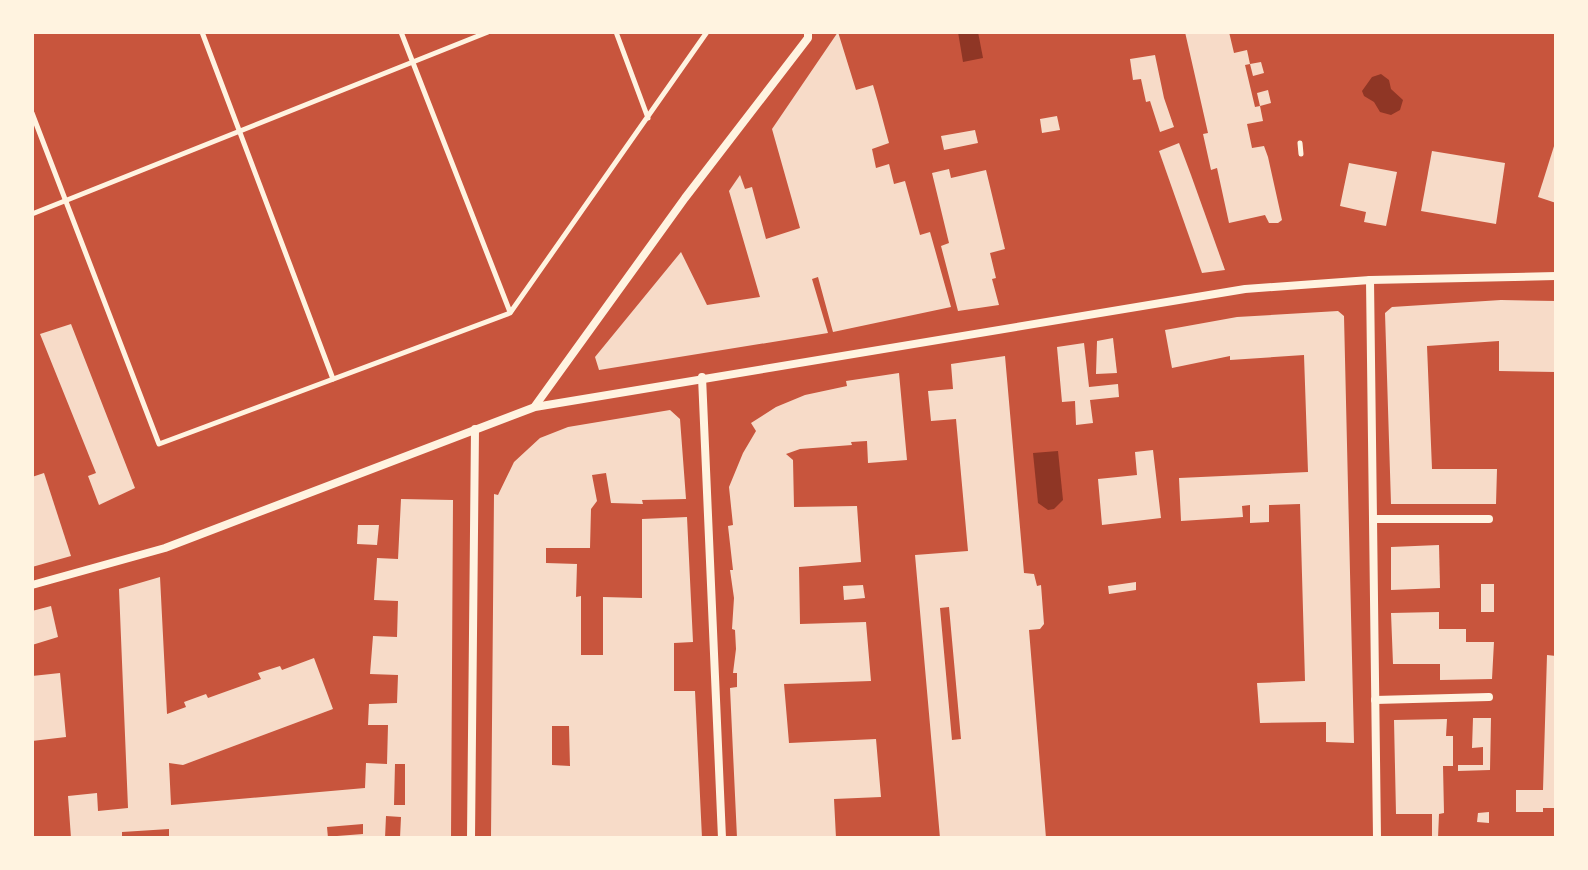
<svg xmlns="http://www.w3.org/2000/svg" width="1588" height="870" font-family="Merriweather,serif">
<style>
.water{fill:#8f3625}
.building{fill:#f7dbc8;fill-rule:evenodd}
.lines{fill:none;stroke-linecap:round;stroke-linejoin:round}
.path{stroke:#fff3e0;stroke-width:5}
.minor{stroke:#fff3e0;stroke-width:8}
</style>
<rect width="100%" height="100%" fill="#c8553d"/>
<g class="water">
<polygon points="958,32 978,32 983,58 963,62"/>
<polygon points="1381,74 1389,80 1391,89 1403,100 1400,110 1391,115 1380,112 1374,102 1364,96 1362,91 1372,77"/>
<polygon points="1058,451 1063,500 1054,509 1048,510 1038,503 1033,453"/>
</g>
<g class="building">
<polygon points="838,32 856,90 873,85 878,102 889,143 872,149 876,168 889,164 894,184 905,181 920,235 930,232 951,307 833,332 818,277 812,279 828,333 599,370 595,357 681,252 707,305 760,297 729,191 740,175 745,189 752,187 766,239 800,228 772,129"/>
<polygon points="1185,32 1229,32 1234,53 1247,50 1250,64 1245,65 1255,107 1260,106 1263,121 1247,124 1252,148 1264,146 1268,157 1282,220 1278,223 1269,223 1265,215 1229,223 1217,168 1211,170 1203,134 1208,133"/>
<polygon points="1155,55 1164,98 1174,127 1160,132 1150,101 1146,102 1141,79 1133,80 1130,59"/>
<polygon points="1261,62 1264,73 1253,76 1250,64"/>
<polygon points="1268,90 1271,103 1260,106 1257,93"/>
<polygon points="1057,116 1060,130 1042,133 1040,119"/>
<polygon points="975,130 978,143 944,150 941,136"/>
<polygon points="1179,143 1191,175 1225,270 1202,273 1159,151"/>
<polygon points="1555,143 1556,143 1556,203 1538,197"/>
<polygon points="1432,151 1505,163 1496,224 1421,211"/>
<polygon points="1349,163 1397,172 1386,226 1364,222 1366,212 1340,206"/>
<polygon points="949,169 951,178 986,170 1005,249 990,253 996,278 992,279 999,305 958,311 941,246 949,243 932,173"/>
<polygon points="1501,300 1556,301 1556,372 1499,371 1499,341 1427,346 1432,469 1497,469 1496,504 1391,504 1385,313 1392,307"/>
<polygon points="1338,311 1344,316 1354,743 1326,742 1326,722 1260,723 1257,683 1305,681 1300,504 1269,505 1269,522 1250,523 1250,505 1242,506 1243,517 1181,521 1179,478 1308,472 1304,355 1230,360 1230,356 1172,368 1165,330 1237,317"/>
<polygon points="71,324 135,488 99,505 88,476 96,473 40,334"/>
<polygon points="1113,338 1117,373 1096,374 1097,341"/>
<polygon points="1084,343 1089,387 1118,384 1119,397 1090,400 1093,423 1076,425 1075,401 1062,402 1057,347"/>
<path d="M1005 356 1024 573 1034 574 1037 586 1041 585 1044 624 1040 629 1029 630 1046 838H940L915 555 968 551 956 419 931 421 928 391 953 389 951 364ZM949 607 961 739 952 740 940 608Z"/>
<polygon points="899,373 907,460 868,463 867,441 851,442 852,445 800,449 786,454 793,460 794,507 857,506 861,562 799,567 800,624 866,622 871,681 784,684 789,743 876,739 881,797 834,799 836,838 737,838 730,688 737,687 737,673 733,673 736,649 735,630 732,629 734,598 730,570 733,570 728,526 733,525 729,487 743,453 756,431 751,423 776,407 805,395 847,386 846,381"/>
<path d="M670 410 680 419 686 499 642 500 643 504 611 503 606 473 592 475 597 501 591 509 590 548H546V563L577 564 576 597 581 596V655H603V597L642 598V519L687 517 693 642 674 643V691H695L702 838H491L494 494 498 495 514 462 540 438 568 427ZM552 726H569L570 766 552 765Z"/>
<polygon points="1153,450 1161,518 1102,525 1098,479 1137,475 1135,452"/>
<polygon points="44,473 71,556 32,567 32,477"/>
<path d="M401 499 453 500 451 838H400L401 817 386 816 385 838H337V836L363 834V824L327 827 328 838H169V829L122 832V838H71L68 796 97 793 98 811 128 808 119 589 160 577 167 714 186 707 184 702 206 694 208 698 261 679 258 673 280 666 282 670 314 658 333 709 183 765 169 763 171 805 365 788 366 763 387 764 388 725H368L369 704 397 703 398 675 370 674 373 636 397 637 398 601 374 600 377 558 398 559ZM395 764H405V805H394Z"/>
<polygon points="358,525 379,525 377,545 357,544"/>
<polygon points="1439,545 1440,588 1391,590 1391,547"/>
<polygon points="1136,582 1136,590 1109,594 1108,586"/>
<rect x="1481" y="584" width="13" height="28"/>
<polygon points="863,585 865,598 844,600 843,586"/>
<polygon points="51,606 58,637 32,645 32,611"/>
<polygon points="1439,612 1439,629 1466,629 1466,642 1494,642 1492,679 1440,680 1440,664 1393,664 1391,613"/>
<polygon points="1547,655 1556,656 1556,808 1543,808 1543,812 1516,812 1516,790 1543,790"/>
<polygon points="60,673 66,737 32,741 32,676"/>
<polygon points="1473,718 1491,718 1490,770 1458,771 1458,765 1483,765 1483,747 1472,748"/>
<polygon points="1447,719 1446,736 1453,736 1453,766 1443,766 1444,813 1439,814 1438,838 1432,838 1432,814 1396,814 1394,720"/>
<polygon points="1489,812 1489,823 1477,822 1478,813"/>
</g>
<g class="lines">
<g class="path">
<polyline points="202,32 333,379"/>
<polyline points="401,32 510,312"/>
<polyline points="616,32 648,118"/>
<polyline points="32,113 159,444 510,313 707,32"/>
<polyline points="1300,143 1301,154"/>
<polyline points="32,214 488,32"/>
</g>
<g class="minor">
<polyline points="1370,280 1377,838"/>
<polyline points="702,377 722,838"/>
<polyline points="535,406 685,198 808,38 808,32"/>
<polyline points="1374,519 1489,519"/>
<polyline points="32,585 165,548 535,407 1245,289 1370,280 1556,276"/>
<polyline points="1375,700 1489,697"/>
<polyline points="471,838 475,429"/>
</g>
</g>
<rect width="1588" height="870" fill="none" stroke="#fff3e0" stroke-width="68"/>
</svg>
